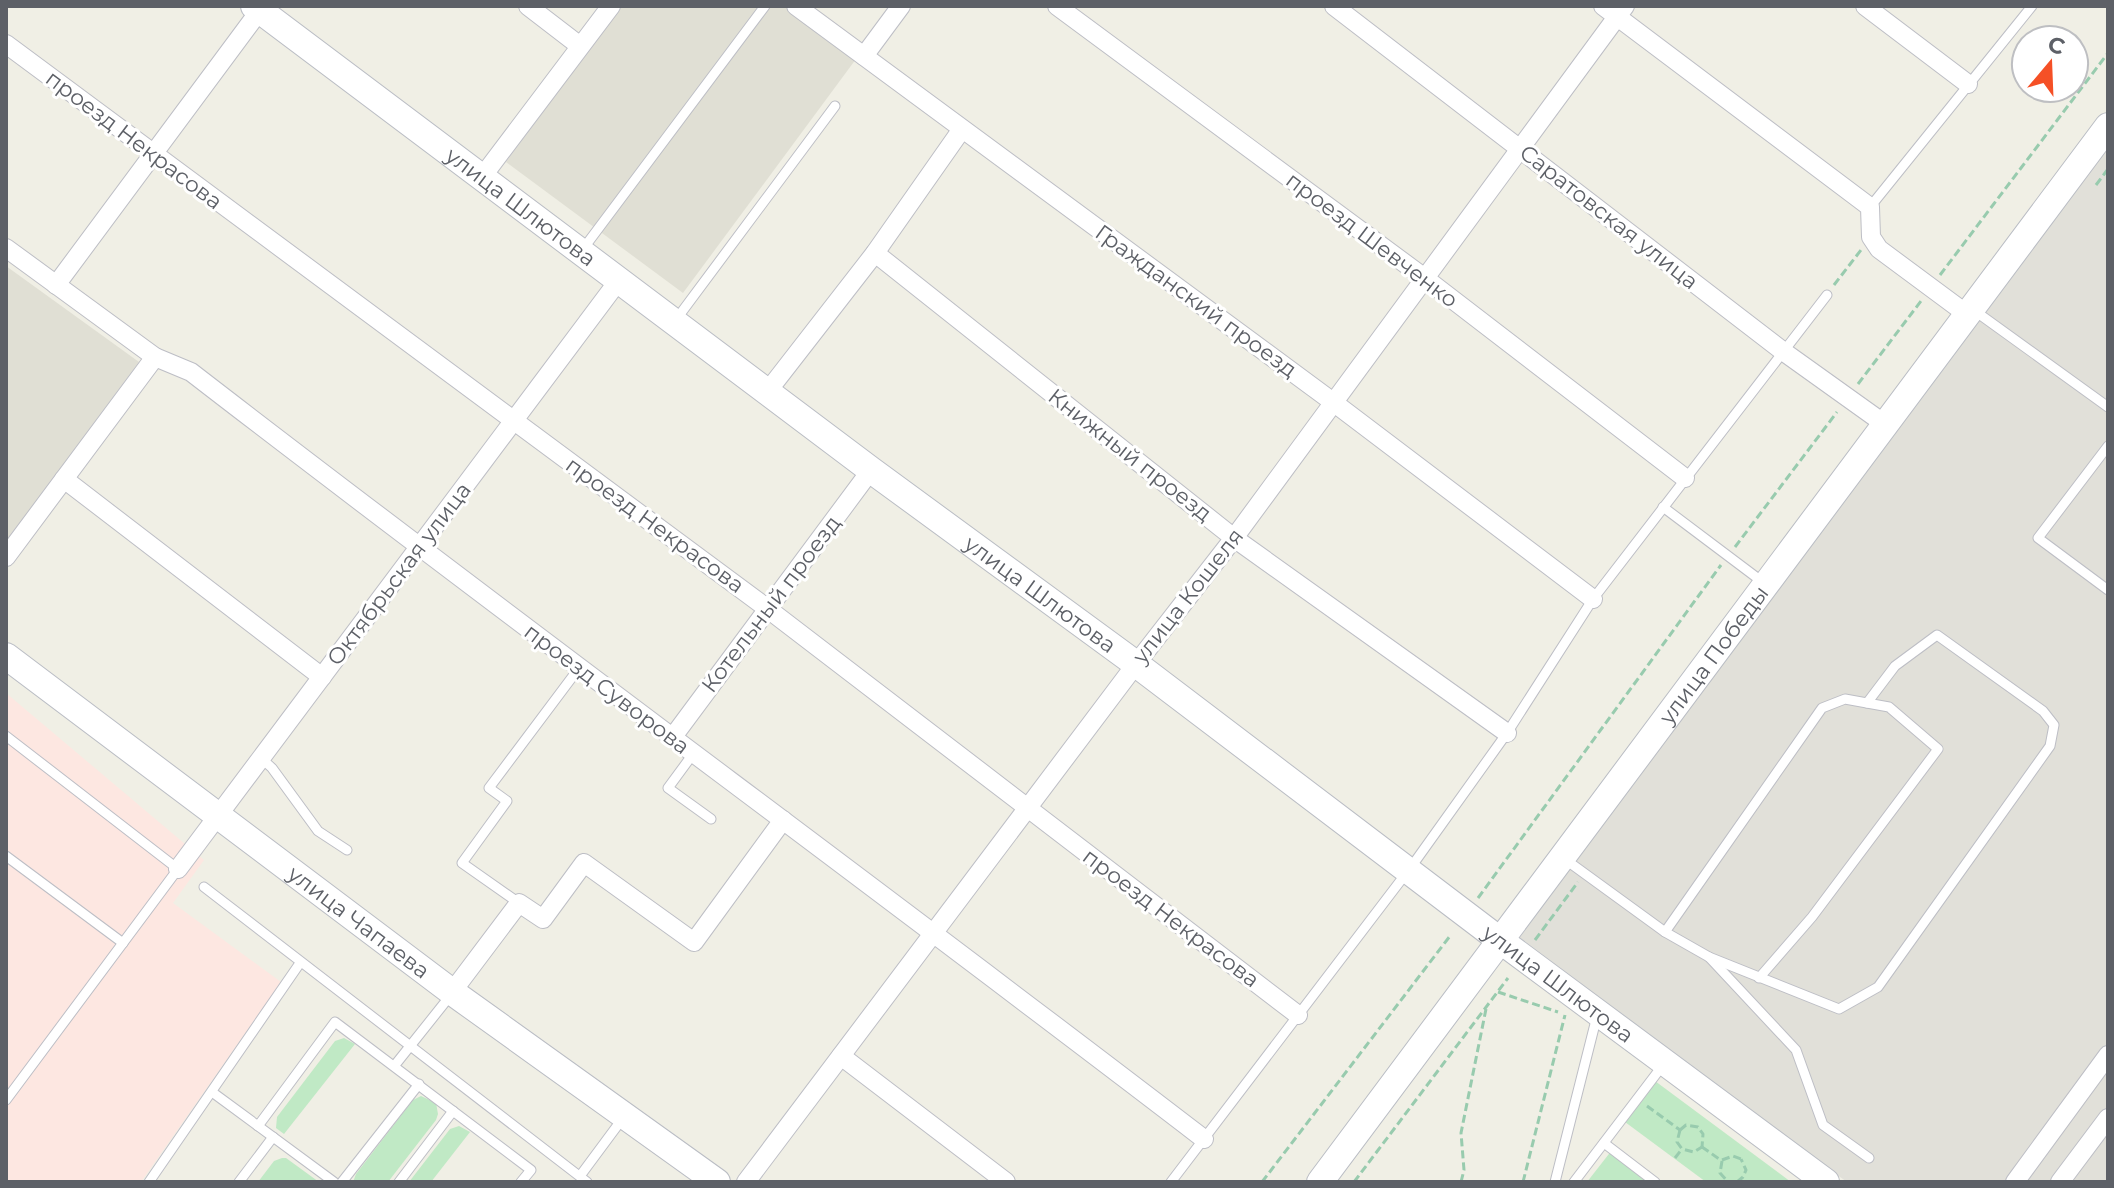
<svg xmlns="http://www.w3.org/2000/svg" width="2114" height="1188" font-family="Montserrat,sans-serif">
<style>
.industrial{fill:#e1e0d9}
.education{fill:#e0dfd4}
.medical{fill:#fde7e1}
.green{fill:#c0e9c5}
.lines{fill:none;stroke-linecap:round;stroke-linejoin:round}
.lane-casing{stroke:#bdbec5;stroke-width:11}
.street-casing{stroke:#bdbec5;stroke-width:20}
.secondary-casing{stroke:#babdc4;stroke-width:28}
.path{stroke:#98cbae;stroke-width:3;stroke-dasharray:8 4;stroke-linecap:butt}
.lane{stroke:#fff;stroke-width:9}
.street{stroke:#fff;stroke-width:18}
.secondary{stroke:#fff;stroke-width:26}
.labels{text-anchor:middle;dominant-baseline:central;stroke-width:6;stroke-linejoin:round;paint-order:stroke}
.street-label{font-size:22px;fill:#5d6067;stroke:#fff}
</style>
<rect width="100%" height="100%" fill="#f0efe5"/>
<polygon class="industrial" points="2108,136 2108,1182 1847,1182 1511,938"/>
<g class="education">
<polygon points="622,6 783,6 856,59 683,293 506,162"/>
<polygon points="6,266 139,362 6,542"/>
</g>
<polygon class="medical" points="6,693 204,860 173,903 281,982 141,1182 6,1182"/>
<g class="green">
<polygon points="344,1038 355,1044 284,1134 276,1128 277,1117 335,1041"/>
<polygon points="1655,1081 1791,1182 1706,1182 1625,1122"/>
<polygon points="421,1096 436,1103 438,1114 436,1120 388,1182 353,1182 356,1174 413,1100"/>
<polygon points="459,1126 470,1132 431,1182 409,1182 450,1129"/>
<polygon points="1612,1150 1655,1182 1587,1182"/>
<polygon points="282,1158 286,1158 319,1182 258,1182 274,1161"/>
</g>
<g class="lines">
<defs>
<g id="lane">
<polyline points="1870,207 2032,6"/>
<polyline points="583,249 765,6"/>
<polyline points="1975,311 2108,407"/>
<polyline points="675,321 835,106"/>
<polyline points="2108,446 2038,538 2108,590"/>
<polyline points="1663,507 1764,583"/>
<polyline points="6,736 178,869 6,1100"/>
<polyline points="693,754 668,788 711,819"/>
<polyline points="261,758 272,768 318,831 347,850"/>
<polyline points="6,856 123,943"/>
<polyline points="1566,860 1665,932 1709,957 1796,1050 1823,1125 1869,1158"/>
<polyline points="204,887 587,1182"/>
<polyline points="519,903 462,863 507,801 489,788 579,668"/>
<polyline points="1665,932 1822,708 1845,699 1889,707 1938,749 1812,917 1759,978"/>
<polyline points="1709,957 1839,1009 1878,987 2050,746 2054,725 2043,711 1937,635 1895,666 1867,703"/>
<polyline points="395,1065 450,996"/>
<polyline points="212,1092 334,1182"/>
<polyline points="258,1126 335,1022 531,1170 521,1182"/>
<polyline points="1604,1143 1655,1182"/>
<polyline points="580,1176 623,1118"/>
<polyline points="149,1182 300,963"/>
<polyline points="239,1182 273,1137"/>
<polyline points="342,1182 419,1084"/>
<polyline points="399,1182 453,1111"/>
<polyline points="1171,1182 1414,863 1507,733 1593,599 1827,295"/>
<polyline points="1555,1182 1597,1016"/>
<polyline points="1574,1182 1663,1065"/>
</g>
<g id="street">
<polyline points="528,6 580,46"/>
<polyline points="796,6 1333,402 1593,599"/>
<polyline points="1057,6 1426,279 1685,478"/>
<polyline points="1334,6 1784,352 1886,425"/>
<polyline points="1603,6 1870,207 1871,237 1879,249 1968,315"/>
<polyline points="1865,6 1968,84"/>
<polyline points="6,44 768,609 1298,1015"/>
<polyline points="864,56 901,6"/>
<polyline points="482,177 611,6"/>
<path d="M6 248 155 357 191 372C526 631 868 881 1204 1139"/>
<polyline points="875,253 1234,538 1507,733"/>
<polyline points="56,285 263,6"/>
<polyline points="767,392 875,253 962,129"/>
<polyline points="64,479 322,677"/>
<polyline points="6,557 155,357"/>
<polyline points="672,738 871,470"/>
<polyline points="178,869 619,280"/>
<polyline points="452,992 519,903 543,919 584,863 694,942 783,820"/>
<polyline points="841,1056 1006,1182"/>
<polyline points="746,1182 1136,664 1234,538 1625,6"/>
<polyline points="2015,1182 2108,1055"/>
<polyline points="2060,1182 2108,1118"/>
</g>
<g id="secondary">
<path id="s1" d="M254 6 871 470 1136 664 1501 941 1826 1182"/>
<path id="s2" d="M6 656 452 992 717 1182"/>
<path id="s3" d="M1320 1182 2108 126"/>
</g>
</defs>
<use href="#lane" class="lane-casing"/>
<use href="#street" class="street-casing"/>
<use href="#secondary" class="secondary-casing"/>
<g class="path">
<polyline points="2096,185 2108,169"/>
<polyline points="1940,275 2108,53"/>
<polyline points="1834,285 1861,250"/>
<polyline points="1858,384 1921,301"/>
<polyline points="1735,547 1837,412"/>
<polyline points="1478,898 1721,565"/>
<polyline points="1535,940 1578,882"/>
<polyline points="1498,992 1558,1012"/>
<polyline points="1647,1106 1680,1130"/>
<polyline points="1680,1130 1677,1142 1682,1149 1694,1152 1702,1147"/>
<polyline points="1680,1130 1686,1125 1698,1127 1703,1134 1702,1147"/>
<polyline points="1702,1147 1722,1161"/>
<polyline points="1675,1158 1682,1149"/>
<polyline points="1722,1160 1733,1156 1741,1159"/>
<polyline points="1722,1161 1720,1173 1728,1182"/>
<polyline points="1262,1182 1450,936"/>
<polyline points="1354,1182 1508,978"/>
<polyline points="1461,1182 1464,1170 1461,1133 1486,1009"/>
<polyline points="1523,1182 1565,1015"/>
<polyline points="1737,1182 1743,1177 1746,1170 1741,1159"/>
</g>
<use href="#lane" class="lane"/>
<use href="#street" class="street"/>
<use href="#secondary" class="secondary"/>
</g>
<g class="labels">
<g class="street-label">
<text transform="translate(134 140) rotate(37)">проезд Некрасова</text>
<text stroke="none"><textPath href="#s1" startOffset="334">улица Шлютова</textPath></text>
<text transform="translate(1609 217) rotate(38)">Саратовская улица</text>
<text transform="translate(1372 240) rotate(37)">проезд Шевченко</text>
<text transform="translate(1196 301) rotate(36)">Гражданский проезд</text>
<text transform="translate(1130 455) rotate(38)">Книжный проезд</text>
<text transform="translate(655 525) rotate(36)">проезд Некрасова</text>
<text transform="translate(399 574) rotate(-53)">Октябрьская улица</text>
<text stroke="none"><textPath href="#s1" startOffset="982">улица Шлютова</textPath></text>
<text transform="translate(1188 596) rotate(-52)">улица Кошеля</text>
<text transform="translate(771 604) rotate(-53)">Котельный проезд</text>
<text stroke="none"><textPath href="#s3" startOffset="658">улица Победы</textPath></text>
<text transform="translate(607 689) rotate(37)">проезд Суворова</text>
<text transform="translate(1171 918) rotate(37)">проезд Некрасова</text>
<text stroke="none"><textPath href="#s2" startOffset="442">улица Чапаева</textPath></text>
<text stroke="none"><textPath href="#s1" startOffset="1630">улица Шлютова</textPath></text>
</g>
</g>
<rect width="2114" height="1188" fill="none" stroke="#5d6067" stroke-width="16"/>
<g transform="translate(2050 64) rotate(19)"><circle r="38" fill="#ffffff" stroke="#bebfc2" stroke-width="2"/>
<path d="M0-6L14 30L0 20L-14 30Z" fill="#f55026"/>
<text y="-12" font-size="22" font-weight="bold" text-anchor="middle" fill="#5d6067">С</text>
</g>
</svg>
